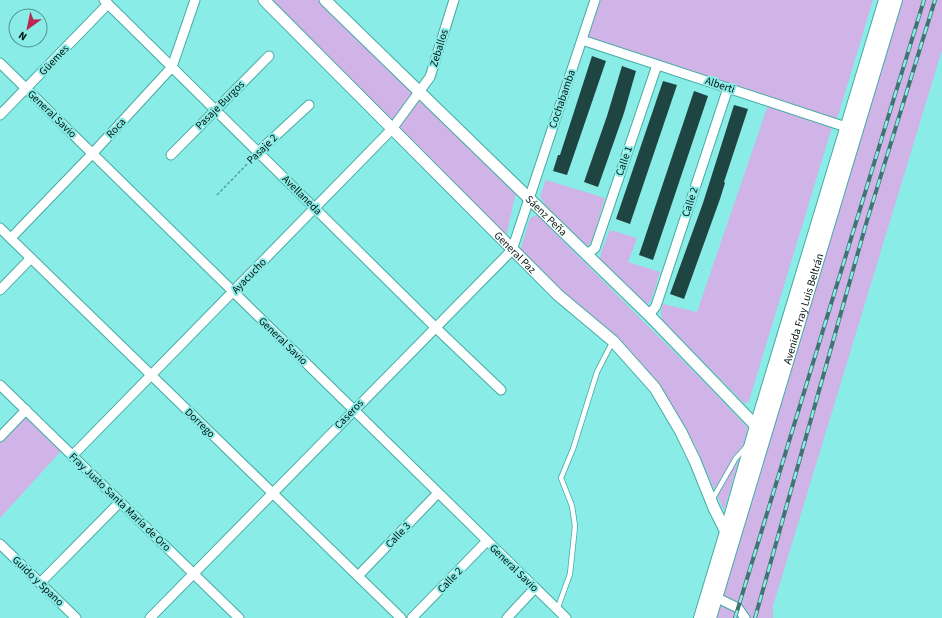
<svg xmlns="http://www.w3.org/2000/svg" width="942" height="618" font-family="'Source Sans 3',sans-serif">
<style>
.green{fill:#d0b3e7}
.building{fill:#1f4543}
.lines{fill:none;stroke-linecap:round;stroke-linejoin:round}
.service-casing{stroke:#45aaa4;stroke-width:6}
.minor-casing{stroke:#45aaa4;stroke-width:11}
.tertiary-casing{stroke:#45aaa4;stroke-width:13}
.secondary-casing{stroke:#45aaa4;stroke-width:14}
.path{stroke:#579c98;stroke-width:1.5;stroke-dasharray:3 2;stroke-linecap:butt}
.service{stroke:#fff;stroke-width:4.5}
.minor{stroke:#fff;stroke-width:9}
.tertiary{stroke:#fff;stroke-width:11}
.secondary{stroke:#fff;stroke-width:12}
.rail-casing{stroke:#3e7571;stroke-width:4}
.rail{stroke:#8aece6;stroke-width:2.5;stroke-dasharray:8;stroke-linecap:butt}
.labels{text-anchor:middle;dominant-baseline:central;stroke-width:4;stroke-linejoin:round;paint-order:stroke}
.street-label{font-size:11px;fill:#001311;stroke:#8aece6}
</style>
<rect width="100%" height="100%" fill="#8aece6"/>
<g class="green">
<polygon points="271,0 318,0 516,192 506,237"/>
<polygon points="601,0 873,0 837,119 587,37"/>
<polygon points="896,0 942,0 942,50 773,606 773,618 710,618"/>
<polygon points="768,105 832,127 749,401 745,404 662,320 661,312 663,304 697,312"/>
<polygon points="546,180 605,198 592,242 587,246 546,206 540,196"/>
<polygon points="537,215 711,389 748,428 724,511 693,441 659,386 632,354 556,287 520,251 530,218"/>
<polygon points="610,230 637,238 628,262 660,272 651,301 647,304 644,303 600,259 601,252"/>
<polygon points="25,414 62,450 0,518 0,441"/>
</g>
<g class="building">
<polygon points="592,56 606,61 567,175 553,171 558,155 560,155"/>
<polygon points="622,66 636,71 624,113 598,187 584,182 607,116"/>
<polygon points="663,81 677,85 630,224 616,219"/>
<polygon points="694,91 708,96 653,260 639,255"/>
<polygon points="734,105 748,109 724,182 725,183 720,199 684,299 670,294 703,203"/>
</g>
<g class="lines">
<defs>
<g id="service">
<polyline points="712,500 736,458 747,446"/>
<polyline points="557,610 570,574 575,526 572,506 561,478 573,449 597,372 613,341"/>
</g>
<g id="minor">
<polyline points="104,0 435,327 501,390"/>
<polyline points="582,40 852,129"/>
<polyline points="0,63 566,618"/>
<polyline points="0,115 108,4"/>
<polyline points="258,152 309,105"/>
<polyline points="171,155 269,56"/>
<polyline points="0,228 401,618"/>
<polyline points="11,238 92,154 172,67 195,0"/>
<polyline points="587,254 595,248 657,65"/>
<polyline points="0,290 31,258"/>
<polyline points="649,315 656,306 728,88"/>
<polyline points="0,385 239,618"/>
<polyline points="0,437 26,410"/>
<polyline points="72,456 392,129 430,77 454,0"/>
<polyline points="0,544 76,618"/>
<polyline points="358,576 438,493"/>
<polyline points="40,583 120,502"/>
<polyline points="711,595 738,608 745,618"/>
<polyline points="150,618 512,250 595,0"/>
<polyline points="412,618 487,541"/>
<polyline points="507,618 535,588"/>
</g>
<g id="tertiary">
<path id="s1" d="M264 0 558 295 613 341 655 388 681 432 695 461 714 508 726 532"/>
<path id="s2" d="M325 0 649 315 756 426 762 429"/>
</g>
<g id="secondary">
<polyline points="700,618 726,532 756,426 885,0"/>
<path id="s3" d="M710 618 896 0"/>
</g>
</defs>
<use href="#service" class="service-casing"/>
<use href="#minor" class="minor-casing"/>
<use href="#tertiary" class="tertiary-casing"/>
<use href="#secondary" class="secondary-casing"/>
<polyline class="path" points="217,195 253,158"/>
<use href="#service" class="service"/>
<use href="#minor" class="minor"/>
<use href="#tertiary" class="tertiary"/>
<use href="#secondary" class="secondary"/>
<defs>
<g id="rail">
<polyline points="735,618 924,0"/>
<polyline points="755,618 866,224 935,0"/>
</g>
</defs>
<use href="#rail" class="rail-casing"/>
<use href="#rail" class="rail"/>
</g>
<g class="labels">
<g class="street-label">
<text transform="translate(439 48) rotate(-73)">Zeballos</text>
<text transform="translate(54 60) rotate(-46)">Güemes</text>
<text transform="translate(720 85) rotate(18)">Alberti</text>
<text transform="translate(562 99) rotate(-71)">Cochabamba</text>
<text transform="translate(220 105) rotate(-45)">Pasaje Burgos</text>
<text transform="translate(52 114) rotate(44)">General Savio</text>
<text transform="translate(116 128) rotate(-47)">Roca</text>
<text transform="translate(262 149) rotate(-44)">Pasaje 2</text>
<text transform="translate(624 161) rotate(-71)">Calle 1</text>
<text transform="translate(302 195) rotate(45)">Avellaneda</text>
<text transform="translate(690 202) rotate(-72)">Calle 2</text>
<text stroke="none"><textPath href="#s2" startOffset="309">Sáenz Peña</textPath></text>
<text stroke="none"><textPath href="#s1" startOffset="356">General Paz</textPath></text>
<text transform="translate(249 276) rotate(-46)">Ayacucho</text>
<text stroke="none"><textPath href="#s3" startOffset="323">Avenida Fray Luis Beltrán</textPath></text>
<text transform="translate(283 341) rotate(44)">General Savio</text>
<text transform="translate(349 414) rotate(-46)">Caseros</text>
<text transform="translate(200 423) rotate(44)">Dorrego</text>
<text transform="translate(120 502) rotate(44)">Fray Justo Santa María de Oro</text>
<text transform="translate(398 535) rotate(-46)">Calle 3</text>
<text transform="translate(514 568) rotate(44)">General Savio</text>
<text transform="translate(450 580) rotate(-46)">Calle 2</text>
<text transform="translate(38 581) rotate(44)">Guido y Spano</text>
</g>
</g>
<g transform="translate(28 28) rotate(213)"><circle r="19" fill="#8aece6" stroke="#539591"/>
<path d="M0-3L7 15L0 10L-7 15Z" fill="#b82851"/>
<text y="-6" font-size="11" font-weight="bold" text-anchor="middle" fill="#001311">N</text>
</g>
</svg>
